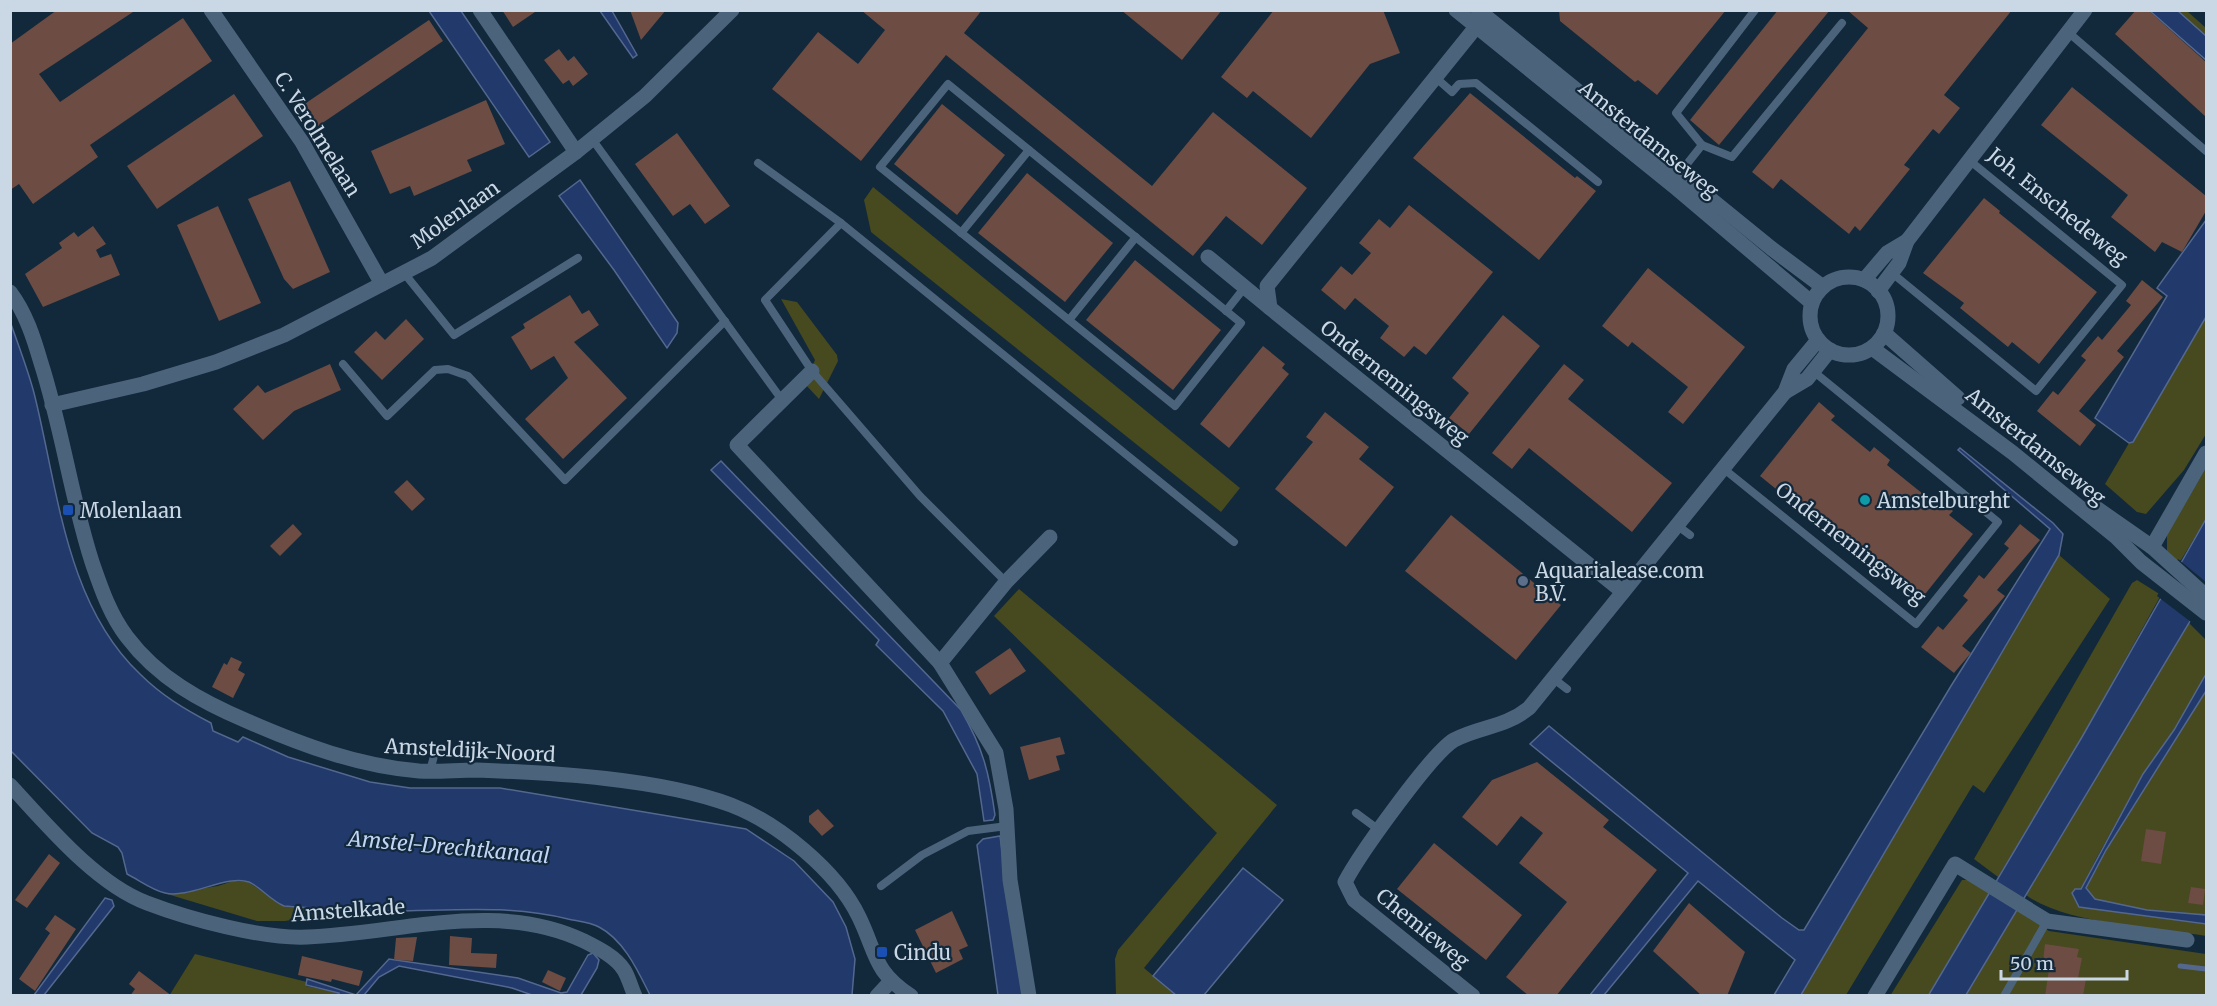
<svg xmlns="http://www.w3.org/2000/svg" width="2217" height="1006" font-family="Merriweather,serif">
<style>
.green{fill:#47491e}
.water{fill:#21396b;stroke:#54688f;stroke-width:1.5}
.pier{fill:#12283b}
.lines{fill:none;stroke-linecap:round;stroke-linejoin:round}
.stream{stroke:#54688f;stroke-width:5}
.building{fill:#6c4c43}
.lane{stroke:#4c647b;stroke-width:8}
.street{stroke:#4c647b;stroke-width:15}
.secondary{stroke:#4c647b;stroke-width:15}
.culture-dot{fill:#0f9aa8;stroke:#12283b;stroke-width:2}
.transit-dot{fill:#1a4fb4;stroke:#12283b;stroke-width:2}
.service-dot{fill:#5c6f8a;stroke:#12283b;stroke-width:2}
.labels{text-anchor:middle;dominant-baseline:central;stroke-width:4.5;stroke-linejoin:round;paint-order:stroke}
.street-label{font-size:20px;fill:#cad7e4;stroke:#12283b}
.poi-label{font-size:20px;fill:#cad7e4;stroke:#12283b;text-anchor:start}
.water-label{font-size:21px;font-style:italic;fill:#c2d4f4;stroke:#12283b}
</style>
<rect width="100%" height="100%" fill="#12283b"/>
<g class="green">
<polygon points="2166,11 2187,11 2206,28 2206,43"/>
<polygon points="873,187 1240,488 1221,512 871,232 864,200"/>
<polygon points="781,299 797,302 837,355 838,361 819,399 805,384 815,360"/>
<polygon points="2206,317 2206,434 2184,470 2146,514 2137,512 2105,484 2129,443 2133,442"/>
<polygon points="2206,468 2206,519 2181,560 2175,562 2167,551 2167,535"/>
<polygon points="2059,555 2110,599 1984,793 1973,785 1846,995 1801,996"/>
<polygon points="2137,580 2161,595 2082,737 1998,877 1974,859 2132,583"/>
<polygon points="1019,589 1277,805 1144,968 1176,995 1116,995 1115,959 1118,950 1217,833 994,616"/>
<path d="M2189 623 2206 640V674L2174 730 2143 774 2096 859 2081 889 2079 907 2206 924V936C2157 928 2065 924 2026 895Z"/>
<polygon points="2206,691 2206,915 2147,910 2095,899 2085,888 2106,850"/>
<polygon points="1962,880 1971,880 1990,892 1928,995 1890,996"/>
<polygon points="233,881 248,882 284,906 355,910 285,921 257,921 167,894 218,886"/>
<polygon points="2017,910 2049,931 2206,954 2206,995 1966,996"/>
<polygon points="195,954 307,982 306,986 339,993 339,995 169,996"/>
</g>
<g class="water">
<polygon points="429,11 461,11 550,142 529,157"/>
<polygon points="600,11 612,11 637,55 633,58"/>
<polygon points="2150,11 2178,11 2206,36 2206,60"/>
<polygon points="580,180 678,323 677,333 667,348 614,270 559,196"/>
<polygon points="2206,220 2206,317 2133,442 2129,443 2095,418 2167,296 2157,288"/>
<path d="M11 324C19 347 28 370 34 393 58 488 65 603 140 674 161 695 184 709 211 723L213 731 238 742 243 737 288 757 370 782 410 788H500L746 829 794 861 833 902 846 927 855 959 852 995H650C638 971 624 940 599 927 590 922 577 921 568 919 503 903 440 912 375 911 345 911 314 908 284 906 270 900 262 888 249 882 227 874 189 899 165 893 152 890 139 880 127 874L122 853 118 847 92 833 11 751Z"/>
<polygon points="1960,448 2053,523 2063,534 2059,555 1801,995 1774,995 1795,960 1698,881 1604,995 1590,995 1688,873 1530,744 1549,726 1782,918 1799,930 1804,930 1951,686 2050,529 1958,450"/>
<path d="M721 461 961 710C983 748 989 772 995 815L993 820 984 821 977 774 943 711 876 645 879 640 711 470Z"/>
<polygon points="2206,519 2206,590 2189,623 1966,995 1928,996 2082,737"/>
<polygon points="2206,674 2206,691 2106,850 2086,888 2095,899 2147,910 2206,915 2206,924 2079,907 2072,893 2075,889 2081,889 2143,774 2174,730"/>
<polygon points="1000,836 1001,844 1023,995 998,995 977,845 983,839"/>
<polygon points="1243,868 1283,900 1204,995 1176,995 1153,976"/>
<polygon points="105,898 112,900 114,906 44,995 34,995"/>
<polygon points="593,953 599,960 597,968 581,995 532,995 512,988 399,966 379,977 364,995 339,995 339,993 306,985 307,979 356,995 389,959 518,978 561,993 567,992 588,955"/>
</g>
<polygon class="pier" points="2178,559 2206,582 2206,595 2191,622 2157,596"/>
<g class="lines">
<polyline class="stream" points="2180,966 2206,969"/>
</g>
<g class="building">
<polygon points="57,10 136,10 39,74 60,102 183,18 212,61 90,145 98,157 33,204 19,184 10,190 10,44"/>
<polygon points="502,10 538,10 513,27"/>
<polygon points="630,10 666,10 641,40"/>
<polygon points="861,10 982,10 964,33 1152,186 1213,112 1307,188 1262,245 1226,216 1193,256 946,55 861,161 772,89 818,32 858,64 885,30"/>
<polygon points="1121,10 1222,10 1182,60"/>
<polygon points="1274,10 1383,10 1400,53 1370,64 1311,138 1253,91 1247,98 1221,77"/>
<polygon points="1559,10 1726,10 1657,95 1638,80 1635,82 1560,21"/>
<polygon points="1778,10 1830,10 1719,145 1690,120"/>
<polygon points="1847,10 2012,10 1944,95 1960,108 1939,134 1933,129 1904,165 1910,169 1860,231 1855,226 1849,234 1781,179 1773,189 1752,172 1868,28"/>
<polygon points="2136,10 2148,10 2206,62 2206,117 2115,34"/>
<polygon points="429,20 443,41 318,126 303,105"/>
<polygon points="559,49 568,61 574,56 588,74 573,86 569,80 563,84 544,60"/>
<polygon points="2072,87 2206,196 2206,211 2182,252 2162,242 2155,252 2111,217 2128,195 2041,125"/>
<polygon points="1470,93 1575,178 1577,176 1596,191 1539,260 1413,158"/>
<polygon points="234,94 263,136 157,209 127,166"/>
<polygon points="486,100 505,144 467,160 472,171 414,196 410,186 390,194 371,151"/>
<polygon points="942,104 1005,155 957,215 894,164"/>
<polygon points="677,133 730,206 705,224 690,204 673,216 635,164"/>
<polygon points="1027,173 1113,243 1065,302 978,233"/>
<polygon points="290,181 330,272 293,289 284,279 248,199"/>
<polygon points="1984,198 2000,211 1999,213 2097,292 2039,364 2012,342 2008,347 1960,308 1964,303 1923,273"/>
<polygon points="1409,205 1493,272 1426,355 1414,346 1404,357 1380,338 1389,326 1355,298 1345,310 1321,290 1341,266 1352,275 1371,253 1359,243 1379,219 1390,228"/>
<polygon points="218,206 261,303 219,321 177,225"/>
<polygon points="93,226 106,244 96,250 100,258 111,254 120,275 43,307 25,274 62,248 59,243 74,232 78,237"/>
<polygon points="1135,260 1221,330 1173,390 1086,320"/>
<polygon points="1648,268 1745,347 1683,424 1668,412 1688,387 1632,342 1628,347 1602,326"/>
<polygon points="2142,280 2163,297 2117,351 2124,357 2079,411 2096,425 2080,446 2037,411 2053,391 2058,395 2086,360 2081,356 2098,336 2102,340 2131,305 2126,301"/>
<polygon points="570,295 582,314 589,310 599,325 574,342 627,398 563,459 525,419 568,378 554,356 531,370 511,337 525,328 523,324"/>
<polygon points="1503,315 1540,346 1469,434 1449,418 1469,393 1452,378"/>
<polygon points="406,319 424,339 382,380 354,352 376,331 385,340"/>
<polygon points="1263,346 1285,364 1282,368 1289,374 1229,448 1200,424"/>
<polygon points="330,364 341,390 294,411 263,440 233,409 258,385 265,393"/>
<polygon points="1564,364 1584,380 1568,399 1672,483 1632,532 1529,448 1512,469 1492,453"/>
<polygon points="1819,402 1835,416 1831,420 1870,452 1874,447 1890,460 1887,465 1933,502 1937,497 1953,511 1949,515 1973,534 1922,598 1780,484 1776,489 1760,476"/>
<polygon points="1325,412 1369,447 1359,459 1394,487 1346,547 1275,489 1313,442 1306,437"/>
<polygon points="407,480 425,499 412,511 394,492"/>
<polygon points="1451,515 1561,605 1516,660 1405,571"/>
<polygon points="293,524 302,534 280,556 270,546"/>
<polygon points="2020,524 2040,540 1997,590 2005,596 1962,646 1971,653 1954,673 1921,647 1938,626 1943,630 1968,600 1963,596 1979,575 1984,579 2009,548 2004,544"/>
<polygon points="1010,648 1026,671 990,695 975,672"/>
<polygon points="231,657 242,662 238,670 245,674 233,698 212,687 224,663 227,665"/>
<polygon points="1060,737 1065,754 1056,756 1060,770 1029,780 1020,747"/>
<polygon points="1537,762 1609,820 1603,827 1657,870 1556,996 1529,996 1506,977 1567,902 1519,863 1543,833 1521,816 1497,846 1462,817 1492,780"/>
<polygon points="818,809 834,826 822,836 809,822 809,816"/>
<polygon points="2146,829 2166,832 2161,864 2141,861"/>
<polygon points="1434,843 1522,915 1486,960 1397,889"/>
<polygon points="49,854 60,863 27,908 15,900"/>
<polygon points="2191,887 2205,889 2203,905 2188,903"/>
<polygon points="1689,903 1745,952 1727,996 1702,996 1653,951"/>
<polygon points="952,911 968,946 959,950 963,959 936,973 915,930"/>
<polygon points="55,915 76,929 35,991 19,979 50,933 45,929"/>
<polygon points="450,936 472,938 471,953 497,954 496,968 449,965"/>
<polygon points="417,937 413,961 394,960 396,938"/>
<polygon points="2045,944 2079,949 2077,957 2082,958 2078,978 2086,979 2083,996 2045,996 2050,962 2043,961"/>
<polygon points="302,956 363,971 359,986 332,979 331,982 298,975"/>
<polygon points="548,970 566,978 560,991 542,982"/>
<polygon points="139,971 172,996 130,996 135,989 129,984"/>
</g>
<g class="lines">
<g class="lane">
<polyline points="2069,33 2206,151"/>
<polyline points="1435,77 1452,92 1459,84 1476,83 1598,182"/>
<polygon points="948,84 1241,323 1175,406 880,167"/>
<polyline points="592,139 782,400"/>
<polyline points="1702,145 1676,113 1755,10"/>
<polyline points="758,163 841,223 1234,542"/>
<polyline points="1679,174 1702,145 1732,157 1842,23"/>
<polyline points="841,223 765,300 812,371 920,496 1006,582"/>
<polyline points="961,233 1029,150"/>
<polyline points="404,273 454,335 578,258"/>
<polyline points="1892,273 2036,391 2122,285 1969,160"/>
<polyline points="1226,311 1245,287"/>
<polyline points="1069,320 1136,237"/>
<polyline points="343,364 387,416 435,370 448,369 468,376 565,480 725,321"/>
<polyline points="1724,469 1916,624 1998,522 1813,371"/>
<polyline points="1678,526 1690,535"/>
<polyline points="1554,679 1567,689"/>
<polyline points="430,771 434,756"/>
<polyline points="1356,813 1379,830"/>
<polyline points="881,886 922,855 968,831 1007,826"/>
<polyline points="2004,996 2047,921"/>
</g>
<g class="street">
<polyline points="211,10 302,142 382,284"/>
<polyline points="480,10 576,152"/>
<polyline points="1476,27 1267,286 1270,308 1623,592 1785,392 1794,369 1818,340"/>
<polyline points="1208,257 1270,308"/>
<polyline points="1864,280 1887,253 1907,241"/>
<polyline points="1878,291 1899,263 1907,241 2085,10"/>
<polyline points="812,371 737,445 940,663 996,753 1006,809 1010,880 1029,996"/>
<polyline points="1785,392 1807,379 1830,350"/>
<polyline points="940,663 1006,582 1050,537"/>
<path d="M10 785C47 825 96 884 147 903 189 919 262 939 307 937 399 934 496 899 584 941 598 948 616 957 624 970 629 978 631 988 635 996"/>
<polyline points="877,996 890,982"/>
<path d="M1473 996 1354 900 1345 882C1359 855 1431 754 1454 740 1481 726 1504 728 1529 708L1623 592"/>
<polyline points="1875,996 1955,864 2047,921 2187,940"/>
</g>
<g class="secondary">
<polyline points="1456,10 1676,188 1812,303"/>
<polyline points="1478,10 1771,248 1823,287"/>
<circle cx="1849" cy="316" r="39"/>
<path d="M10 292C26 313 34 339 41 363 62 428 71 497 92 562 101 588 110 615 127 637 158 678 200 701 247 721 302 745 358 766 419 771 438 772 457 770 477 770 554 773 658 778 731 805 778 823 837 871 859 917 877 954 873 971 911 996"/>
<polyline points="1884,333 1958,398"/>
<polyline points="1872,348 2013,453 2116,537 2141,562 2206,613"/>
<polyline points="52,405 143,384 216,362 284,335 432,258 576,152 645,96 732,10"/>
<polyline points="2092,505 2152,547 2206,596"/>
<polyline points="2152,547 2206,453"/>
</g>
</g>
<circle class="culture-dot" cx="1865" cy="500" r="6"/>
<g class="transit-dot">
<rect x="62" y="504" width="12" height="12" rx="3"/>
<rect x="876" y="946" width="12" height="12" rx="3"/>
</g>
<circle class="service-dot" cx="1523" cy="581" r="6"/>
<g class="labels">
<g class="street-label">
<text transform="translate(318 134) rotate(58)">C. Verolmelaan</text>
<text transform="translate(1649 139) rotate(39)">Amsterdamseweg</text>
<text transform="translate(2058 206) rotate(39)">Joh. Enschedeweg</text>
<text transform="translate(455 214) rotate(-35)">Molenlaan</text>
<text transform="translate(1395 382) rotate(39)">Ondernemingsweg</text>
<text transform="translate(2036 446) rotate(39)">Amsterdamseweg</text>
<text transform="translate(1851 543) rotate(38)">Ondernemingsweg</text>
<text transform="translate(470 750) rotate(3)">Amsteldijk-Noord</text>
<text transform="translate(348 910) rotate(-4)">Amstelkade</text>
<text transform="translate(1423 928) rotate(39)">Chemieweg</text>
</g>
<g class="poi-label">
<text x="1877" y="500">Amstelburght</text>
<text x="80" y="510">Molenlaan</text>
<text x="1535" y="570">Aquarialease.com<tspan x="1535" dy="23">B.V.</tspan></text>
<text x="894" y="952">Cindu</text>
</g>
<g class="water-label">
<text transform="translate(449 847) rotate(5)">Amstel-Drechtkanaal</text>
</g>
</g>
<rect width="2217" height="1006" fill="none" stroke="#cad7e4" stroke-width="24"/>
<path d="M2001 970v9h126v-9" fill="none" stroke="#cad7e4" stroke-width="3"/>
<text x="2010" y="970" font-size="18" fill="#cad7e4" stroke="#12283b" stroke-width="4.5" paint-order="stroke">50 m</text>
</svg>
